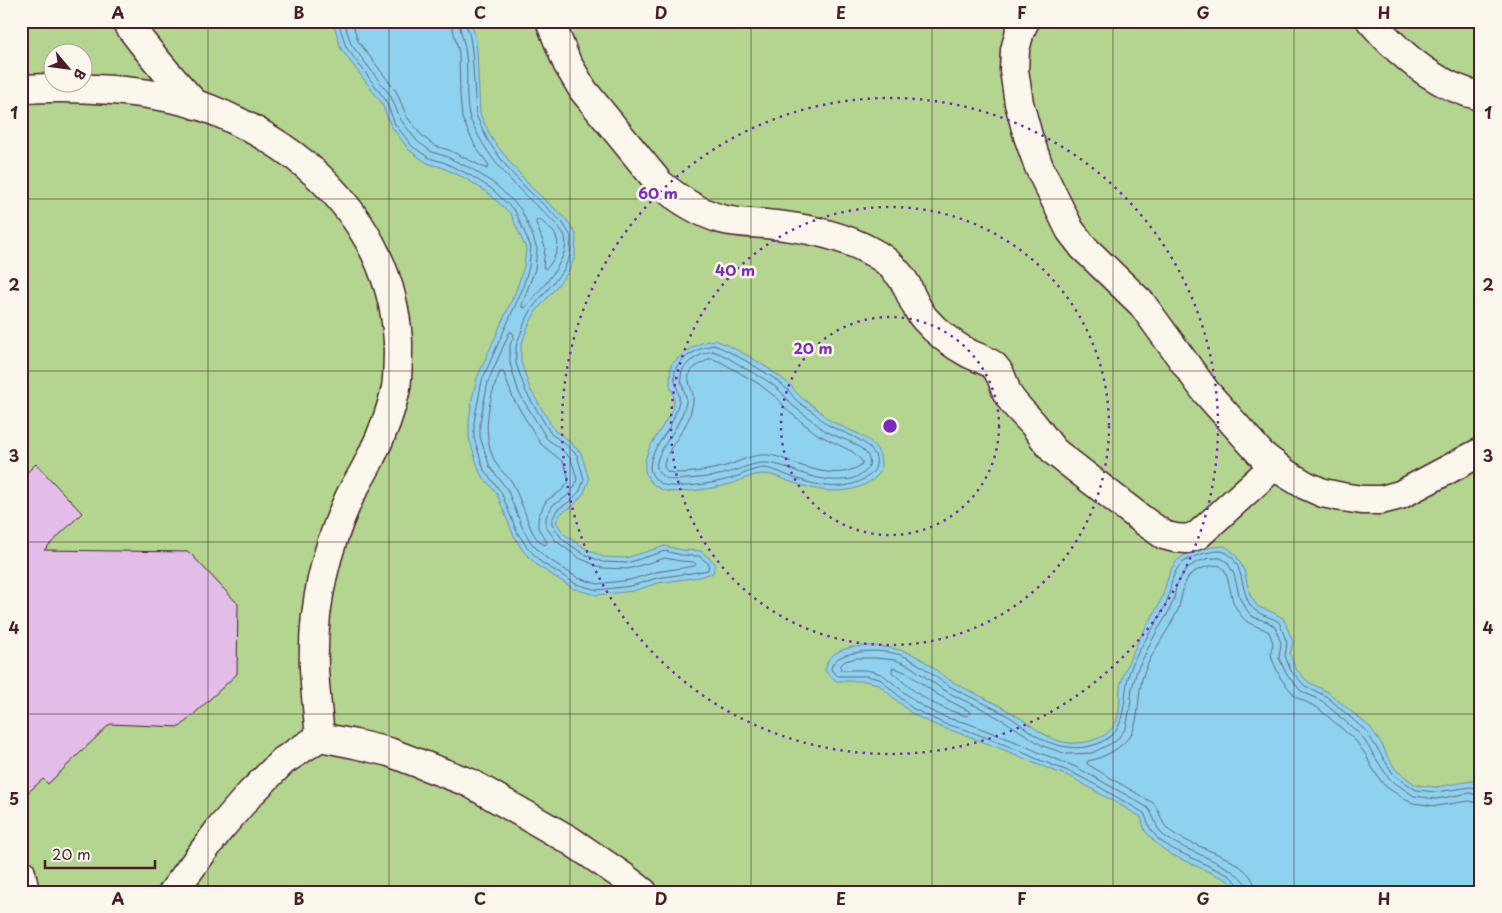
<svg xmlns="http://www.w3.org/2000/svg" width="1502" height="913" font-family="'Playpen Sans',sans-serif">
<style>
.green{fill:#b3d58f;stroke:#7e7a5d;fill-rule:evenodd}
.water{fill:#8ed2ef;stroke:#738aa1}
.lines{fill:none;stroke-linecap:round;stroke-linejoin:round}
.shore{stroke:#656779;stroke-width:1}
.building{fill:#e1bde8;stroke:#4a1f2b}
.minor-casing{stroke:#4a1f2b;stroke-width:31}
.minor{stroke:#fbf7ec;stroke-width:28}
.grid{fill:none;stroke:#4a1f2b;stroke-width:1;stroke-opacity:0.55}
.ring{fill:none;stroke:#7b2cbf;stroke-width:2.5;stroke-dasharray:2.5 5}
.centre{fill:#7b2cbf;stroke:#fbf7ec;stroke-width:2.5}
.ring-label{font-size:15px;text-anchor:middle;font-weight:bold;fill:#7b2cbf;stroke:#fbf7ec;stroke-width:5;stroke-linejoin:round;paint-order:stroke}
.neatline{fill:none;stroke:#4a1f2b;stroke-width:2}
.grid-label{font-size:16px;text-anchor:middle;font-weight:bold;fill:#4a1f2b}
</style>
<rect width="100%" height="100%" fill="#fbf7ec"/>
<filter id="ink" filterUnits="userSpaceOnUse"><feTurbulence type="fractalNoise" baseFrequency=".02" numOctaves="2"/><feDisplacementMap in="SourceGraphic" scale="10" xChannelSelector="R" yChannelSelector="G"/><feConvolveMatrix kernelMatrix="1 2 1 2 8 2 1 2 1" color-interpolation-filters="sRGB"/></filter>
<g filter="url(#ink)">
<path class="green" d="M21 21H1481V892H21ZM52 52H82V82H52Z"/>
<g class="water">
<polygon points="333,21 470,21 475,35 477,51 480,114 492,139 513,166 532,188 566,219 576,234 575,257 567,274 537,310 529,324 521,346 521,362 530,389 555,431 567,439 581,453 589,480 584,493 573,506 561,513 556,522 565,535 585,548 603,557 626,558 665,546 682,550 701,551 715,563 713,573 699,577 658,583 633,591 597,595 574,589 538,566 523,551 513,534 497,494 480,473 469,438 469,421 472,399 477,378 517,288 524,266 526,249 511,214 488,193 465,178 441,167 427,163 409,150 391,126 381,102 341,49"/>
<path d="M715 340C741 350 767 366 789 384 793 387 795 392 799 395 804 401 811 404 817 409 821 412 824 416 828 419 847 432 879 435 881 462 882 467 880 473 877 476 853 498 819 492 791 482 777 477 771 472 755 475 746 477 738 482 730 484 716 488 680 494 666 491 658 489 649 482 646 474 638 453 667 426 673 406 673 403 675 401 674 398 674 393 670 389 670 384 670 378 671 371 671 365 684 352 696 342 715 340Z"/>
<path d="M1225 546 1235 554 1244 570 1250 595 1258 607 1272 612 1283 618 1293 642 1290 654 1295 668 1308 682 1328 692 1370 727 1383 746 1387 756 1397 771 1416 785 1436 787 1472 781 1481 785V892H1239L1227 880 1170 854 1156 843 1145 831 1141 817 1071 777 1036 764 1017 755 963 734 943 728 924 720 910 712 878 684 865 681H836L825 671C826 668 827 663 828 660 844 639 893 645 914 655 927 661 937 672 948 679 969 692 992 700 1012 713 1030 723 1047 741 1069 743 1085 744 1107 739 1115 724 1122 712 1118 695 1121 683 1127 663 1136 645 1146 627 1152 617 1158 608 1162 597 1167 585 1168 569 1178 560 1190 549 1210 547 1225 546Z"/>
</g>
<g class="lines">
<g class="shore">
<polyline points="338,21 346,47 385,99 395,124 412,146 429,158 443,162 468,174 492,189 515,211 531,247 529,267 522,290 482,380 474,422 474,438 484,470 501,492 517,532 527,547 541,562 576,584 597,590 631,586 657,578 698,572 708,570 709,564 699,556 681,555 665,551 627,563 602,562 582,553 562,539 552,524 552,520 557,510 569,502 580,491 584,479 577,455 564,443 551,434 526,392 516,363 516,346 525,322 533,307 563,271 570,256 571,236 562,222 529,191 509,170 488,141 476,115 472,51 470,37 465,21"/>
<path d="M344 21 351 44 390 95 401 120 417 141 432 152 445 156 472 169 496 185 520 208 531 231 537 249 535 269 522 305V307L525 308C538 292 571 259 565 237 562 226 532 203 523 193 504 174 487 154 475 129 473 125 470 120 469 115 465 96 468 75 466 55 465 43 460 32 459 21"/>
<polyline points="352,21 358,41 396,91 407,117 422,136 435,146 449,150 487,169 489,165 476,148 462,118 460,95 459,53 451,21"/>
<path d="M537 220H540C546 225 555 231 557 239 560 249 553 262 546 269L543 267 545 247 536 223Z"/>
<polygon points="510,332 512,332 514,335 510,345 510,363 519,393 547,439 560,448 571,459 577,479 574,488 566,497 553,505 546,517 546,527 556,541 579,558 602,568 628,569 665,558 680,561 694,562 696,564 695,566 656,572 630,580 598,584 578,578 545,557 532,544 523,529 507,489 490,467 480,437 480,422 488,382"/>
<path d="M714 345C726 349 736 356 748 362 762 371 776 378 788 390 791 393 792 396 795 399 800 404 807 408 813 412 818 416 822 421 828 425 842 433 866 438 875 455 878 462 876 470 870 475 844 495 812 485 784 474 778 471 771 469 765 468 753 468 741 476 729 479 716 483 673 490 662 484 635 469 661 442 670 426 674 418 677 409 679 401 681 392 671 380 676 368 681 357 703 346 714 345Z"/>
<path d="M713 351C725 355 735 362 746 369 759 376 773 383 783 394 787 398 789 402 793 406 802 413 811 419 820 427 832 437 851 439 863 450 877 463 866 475 851 479 843 480 833 481 824 479 808 477 793 469 778 465 757 459 746 468 727 473 714 477 699 478 686 479 679 480 670 481 664 477 644 465 671 439 677 425 681 417 687 406 686 397 684 388 679 380 682 371 685 362 704 352 713 351Z"/>
<path d="M709 359H713L721 362 759 384 778 399 788 411 817 434 853 452 862 461V464C843 479 817 471 796 464 787 460 776 455 766 455 752 454 739 462 726 466 711 470 683 475 668 472L664 467C664 452 685 431 690 415 691 409 694 402 693 395 692 388 686 380 690 373 694 366 703 363 709 359Z"/>
<path d="M503 371 513 398 523 415 541 444 564 463 569 479 568 483 561 491 546 501 539 515 538 520V528L547 542 545 545C530 538 528 517 521 503 518 496 516 489 512 482 507 476 501 471 497 465 480 437 488 400 500 372Z"/>
<path d="M895 668 907 673 938 695 969 711 970 714 967 716C934 707 917 695 892 672V669Z"/>
<path d="M1242 892 1241 887 1230 876 1173 849 1159 840 1150 828 1144 813 1096 785 1073 773 1037 759 1018 750 964 729 945 724 926 715 912 708 880 679 866 676H838L831 670C832 660 841 656 849 654 870 649 898 650 915 662 927 669 937 679 949 686 969 697 990 705 1010 717 1021 724 1035 737 1048 742 1069 750 1093 751 1112 735 1127 723 1123 687 1131 668 1140 643 1160 622 1168 598 1171 586 1172 572 1182 563 1190 557 1216 548 1225 552 1247 563 1238 598 1256 611 1262 616 1272 617 1279 622L1287 643 1285 656 1291 671 1305 686 1326 696 1366 731 1394 775 1416 790 1436 792 1471 787 1481 789"/>
<path d="M1248 892C1247 866 1182 852 1163 835 1155 827 1155 817 1148 808L1130 797 1076 767 1040 753 1021 744 967 723 947 718 929 710 916 702 882 674 866 670H841L840 666 845 661 856 658H875L896 660 910 666 942 689 963 700 983 709 1006 722 1043 746 1067 754 1092 753 1116 741 1126 728 1130 707 1132 688 1137 670 1157 631 1167 615 1174 599 1176 586 1186 569 1197 562 1209 558H1221L1227 562 1234 574 1240 599 1249 613 1253 617 1268 622 1275 627 1281 643 1279 658 1287 675 1301 691 1322 701 1361 735 1389 779 1414 796 1436 799 1470 793 1481 796"/>
<path d="M1256 892C1255 857 1189 849 1168 829 1160 822 1161 811 1153 803L1087 764 1088 761C1105 758 1123 747 1132 733 1140 719 1137 691 1144 673 1152 651 1168 632 1178 610 1182 599 1182 583 1191 574 1195 570 1215 563 1220 566 1229 570 1230 596 1234 604 1238 612 1244 621 1251 624 1257 627 1263 628 1269 632L1273 643 1271 652 1272 659 1281 679 1296 697 1318 708 1355 740 1366 755 1371 766 1381 781 1385 786 1406 800 1413 803 1436 806 1469 801 1481 803"/>
</g>
</g>
<polygon class="building" points="36,464 82,513 44,550 189,552 238,604 237,674 180,727 110,724 48,784 43,779 21,799 21,478"/>
<g class="lines">
<defs>
<g id="minor">
<path d="M126 21C147 51 171 78 196 105"/>
<path d="M550 21 567 63 583 90 659 183C678 199 697 212 721 219 736 223 751 223 766 224 800 227 842 235 872 252 886 259 899 272 907 286 912 298 917 310 925 319 938 334 953 345 970 354 978 358 987 360 994 366 1002 374 1003 383 1007 393 1014 406 1025 414 1034 425 1041 434 1047 443 1055 452L1144 521 1164 535 1175 538 1187 539 1198 535 1275 465"/>
<polyline points="1025,21 1020,31 1015,50 1014,70 1019,103 1028,136 1039,167 1070,230 1083,247 1142,304 1206,392 1262,455 1285,473 1305,485 1323,493 1342,497 1362,500 1381,500 1400,495 1481,452"/>
<path d="M1371 21C1400 55 1437 87 1481 96"/>
<path d="M21 89C76 86 143 89 195 104 221 112 244 124 266 137 341 182 393 253 398 342 398 357 398 373 396 388 391 412 382 435 371 457 365 471 356 484 349 498 325 551 312 610 314 668 315 691 318 714 320 737"/>
<polyline points="21,873 25,892"/>
<polyline points="173,892 219,830 250,794 283,761 320,737 355,744 389,752 470,783 571,841 621,875 643,892"/>
</g>
</defs>
<use href="#minor" class="minor-casing"/>
<use href="#minor" class="minor"/>
</g>
</g>
<path class="grid" d="M208 21V892M389 21V892M570 21V892M751 21V892M932 21V892M1113 21V892M1294 21V892M21 199H1481M21 371H1481M21 542H1481M21 714H1481"/>
<g class="ring">
<circle cx="890" cy="426" r="109"/>
<circle cx="890" cy="426" r="219"/>
<circle cx="890" cy="426" r="328"/>
</g>
<circle cx="890" cy="426" r="8" class="centre"/>
<g class="ring-label">
<text x="658" y="199">60 m</text>
<text x="735" y="276">40 m</text>
<text x="813" y="354">20 m</text>
</g>
<rect width="1502" height="913" fill="none" stroke="#fbf7ec" stroke-width="55"/>
<g transform="translate(68 68) rotate(119)"><circle r="24" fill="#fbf7ec" stroke="#b4a19f"/>
<path d="M0-4L9 19L0 12L-9 19Z" fill="#4a1f2b"/>
<text y="-8" font-size="14" font-weight="bold" text-anchor="middle" fill="#4a1f2b">B</text>
</g>
<path d="M45 860v8h110v-8" fill="none" stroke="#4a1f2b" stroke-width="2.5"/>
<text x="52" y="860" font-size="15" fill="#4a1f2b" stroke="#fbf7ec" stroke-width="4" paint-order="stroke">20 m</text>
<rect x="28" y="28" width="1446" height="858" class="neatline"/>
<g class="grid-label">
<text x="118" y="19">A</text>
<text x="299" y="19">B</text>
<text x="480" y="19">C</text>
<text x="661" y="19">D</text>
<text x="841" y="19">E</text>
<text x="1022" y="19">F</text>
<text x="1203" y="19">G</text>
<text x="1384" y="19">H</text>
<text x="14" y="119">1</text>
<text x="1488" y="119">1</text>
<text x="14" y="291">2</text>
<text x="1488" y="291">2</text>
<text x="14" y="462">3</text>
<text x="1488" y="462">3</text>
<text x="14" y="634">4</text>
<text x="1488" y="634">4</text>
<text x="14" y="805">5</text>
<text x="1488" y="805">5</text>
<text x="118" y="905">A</text>
<text x="299" y="905">B</text>
<text x="480" y="905">C</text>
<text x="661" y="905">D</text>
<text x="841" y="905">E</text>
<text x="1022" y="905">F</text>
<text x="1203" y="905">G</text>
<text x="1384" y="905">H</text>
</g>
</svg>
